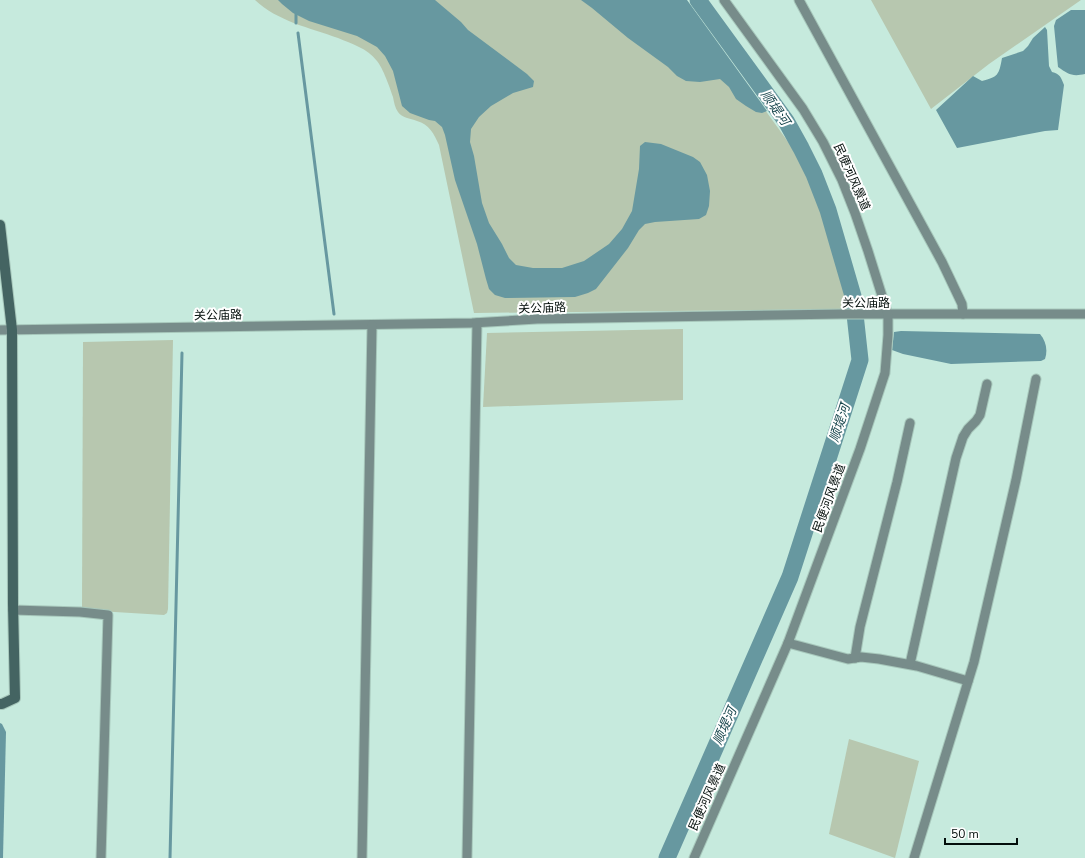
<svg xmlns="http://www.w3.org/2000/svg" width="1085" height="858" font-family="'Nunito Sans','Noto Sans SC',sans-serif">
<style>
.green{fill:#b7c7af}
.water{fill:#6798a0}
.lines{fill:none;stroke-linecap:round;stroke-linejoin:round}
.stream{stroke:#6798a0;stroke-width:3}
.river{stroke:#6798a0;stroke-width:17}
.street-casing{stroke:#a7c7bb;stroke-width:11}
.secondary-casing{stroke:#a7c7bb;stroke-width:12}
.street{stroke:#778c8a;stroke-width:9}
.secondary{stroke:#446462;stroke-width:10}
.labels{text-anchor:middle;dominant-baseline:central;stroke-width:4;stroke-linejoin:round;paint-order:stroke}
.street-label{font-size:12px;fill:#030e0b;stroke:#fff}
.water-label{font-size:13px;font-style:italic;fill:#18464d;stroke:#fff}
</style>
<rect width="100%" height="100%" fill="#c6eadd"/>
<g class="green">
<path d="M255 0H686L791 146 807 177 821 213 840 270 846 297 847 309 474 313 439 145C434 134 429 124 417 121 410 118 402 118 398 112 395 108 394 102 393 97 390 88 383 68 377 61 367 48 352 44 338 38 310 28 277 21 255 0Z"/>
<polygon points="871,0 1081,0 989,64 931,109"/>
<polygon points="683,329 683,400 483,407 487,333"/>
<polygon points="173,340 168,609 167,613 164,615 82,610 83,342"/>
<polygon points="849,739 919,761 895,858 829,834"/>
</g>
<g class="water">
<polygon points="278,0 435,0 461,22 468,30 527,74 534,81 533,87 513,93 491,106 479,117 471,129 470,142 474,156 482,203 489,223 502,244 509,258 516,265 533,268 562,268 584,261 609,244 622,229 632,211 639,169 640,146 645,142 661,144 693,157 700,162 707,175 710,191 709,206 706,215 699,219 655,222 645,224 639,230 628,248 596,289 588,293 575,297 505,298 495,295 489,289 486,279 477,244 455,180 445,135 442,127 435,121 429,120 410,113 402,106 393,71 385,56 377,47 357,36 309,21 293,13 282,4"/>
<polygon points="581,0 687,0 767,111 762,113 756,112 746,106 736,99 729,87 720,79 700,82 686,81 677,76 668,67 628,38 592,8"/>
<path d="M1071 10H1085V74C1072 77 1068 74 1058 67L1054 26 1056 20Z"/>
<path d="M1045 27 1047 30 1049 66 1052 72C1060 74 1061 77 1064 85L1058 130 1045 131 957 148 936 110 973 76 982 81C998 77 999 75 1002 58L1023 51 1028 46 1033 38Z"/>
<path d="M901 331 1040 334C1046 341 1048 350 1045 359L1041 361 951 364 903 354 892 350 894 332Z"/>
<polygon points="0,723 2,724 6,732 3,858 0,858"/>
</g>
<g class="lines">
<g class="stream">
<polyline points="296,23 296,14"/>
<polyline points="298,33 334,314"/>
<polyline points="170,858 182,353"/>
</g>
<polyline class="river" points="667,858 790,577 860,360 853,296 828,210 814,174 801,148 786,121 698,0"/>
<defs>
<g id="street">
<polyline points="799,0 942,262 962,304 963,314"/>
<polyline points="0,330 472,323 537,319 841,314 1085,314"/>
<polyline points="13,610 80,612 108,615 101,858"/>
<polyline points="788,643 848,659 861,657 879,659 917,666 968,681"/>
<polyline points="855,658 860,627 897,482 910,423"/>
<polyline points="910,664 956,458 963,437 968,429 976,421 980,415 987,384"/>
<polyline points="362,858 372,325"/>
<polyline points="467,858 477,323"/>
<polyline points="694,858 788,643 860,449 885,373 888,335 888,315 868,251 855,213 842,180 823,142 803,109 724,0"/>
<polyline points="914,858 974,662 1016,480 1036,379"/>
</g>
<polyline id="secondary" points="0,225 12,330 13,604 15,698 2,704 0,704"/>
</defs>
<use href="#street" class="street-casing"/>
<use href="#secondary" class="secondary-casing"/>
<use href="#street" class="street"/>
<use href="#secondary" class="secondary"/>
</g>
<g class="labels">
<g class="street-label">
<text transform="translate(852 177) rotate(66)">民便河风景道</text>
<text x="866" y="303">关公庙路</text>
<text transform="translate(542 308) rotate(-2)">关公庙路</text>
<text transform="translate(218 315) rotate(-1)">关公庙路</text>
<text transform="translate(829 498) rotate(-70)">民便河风景道</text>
<text transform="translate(707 797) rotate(-66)">民便河风景道</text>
</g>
<g class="water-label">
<text transform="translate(775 108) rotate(55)">顺堤河</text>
<text transform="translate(840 423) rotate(-72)">顺堤河</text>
<text transform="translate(725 726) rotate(-66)">顺堤河</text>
</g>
</g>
<path d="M945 838v6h72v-6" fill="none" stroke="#030e0b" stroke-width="2"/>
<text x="951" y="838" font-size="12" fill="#030e0b" stroke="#ffffff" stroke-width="3" paint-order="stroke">50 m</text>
</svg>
